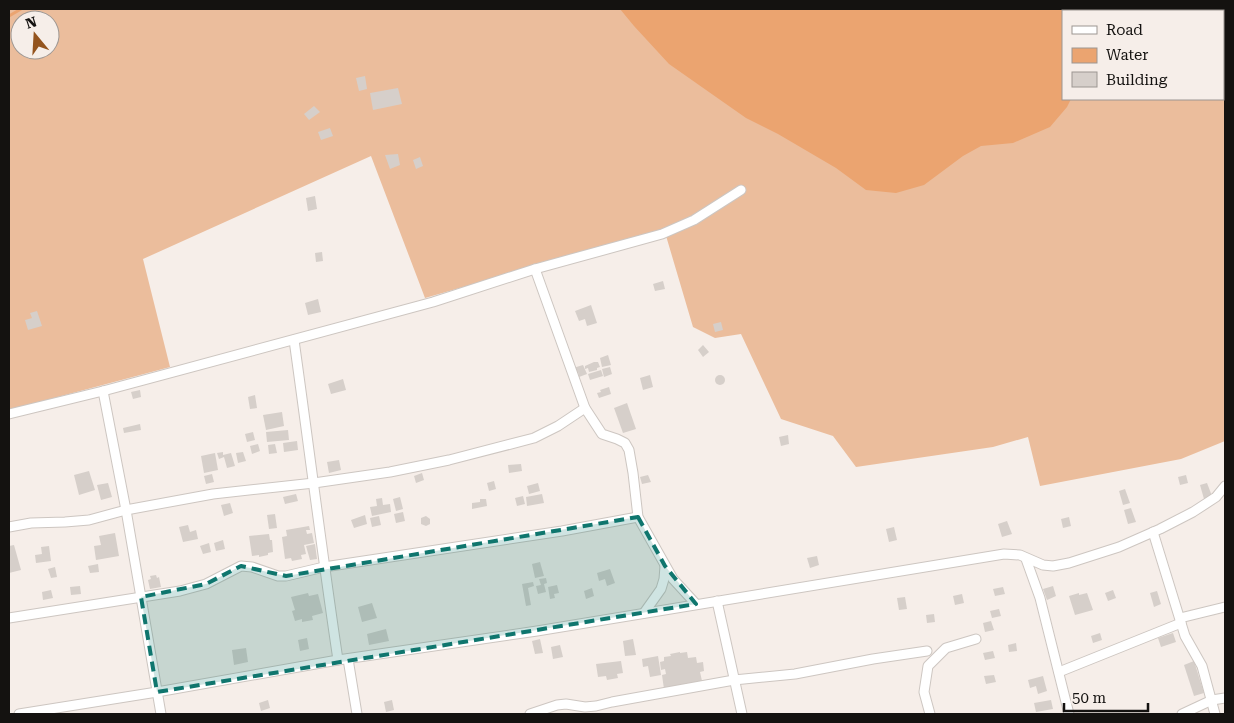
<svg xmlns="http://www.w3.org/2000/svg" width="1234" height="723" font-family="'Roboto Serif',serif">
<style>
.grass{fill:#ebbd9c;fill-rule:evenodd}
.water{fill:#eba470}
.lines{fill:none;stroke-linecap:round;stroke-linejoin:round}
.stream{stroke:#eba470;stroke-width:3}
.building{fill:#d6cfca}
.minor-casing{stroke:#cdc6c1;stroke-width:11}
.minor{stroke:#fff;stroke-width:9}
.marked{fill:#0f766e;fill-opacity:0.2;stroke:#0f766e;stroke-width:4;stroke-dasharray:10 6;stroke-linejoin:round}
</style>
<rect width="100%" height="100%" fill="#f6eee9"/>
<path class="grass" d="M9 9H1225V441L1181 459 1040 486 1028 437 993 447 856 467 833 436 781 419 741 334 715 338 693 327 664 229 425 298 371 156 143 259 170 367 9 410ZM1063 11H1223V99H1063ZM20 20H50V50H20Z"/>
<polygon class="water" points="620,9 1107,9 1105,11 1063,11 1063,99 1071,99 1067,107 1050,127 1013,143 981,146 963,156 924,185 896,193 866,190 836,168 778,134 746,118 669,64 634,26"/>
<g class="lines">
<polyline class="stream" points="9,16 21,9"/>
</g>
<g class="building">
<polygon points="365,76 367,89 359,91 356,78"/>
<polygon points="398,88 402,104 373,110 370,93"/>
<polygon points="314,106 320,112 309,120 304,114"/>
<polygon points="330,128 333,136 321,140 318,132"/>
<polygon points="398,154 400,165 390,169 385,155"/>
<polygon points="420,157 423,166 416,169 413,160"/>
<polygon points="315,196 317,209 308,211 306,198"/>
<polygon points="322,252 323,261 316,262 315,253"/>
<polygon points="663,281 665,289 655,291 653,284"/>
<polygon points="318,299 321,312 308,315 305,303"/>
<polygon points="591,305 597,323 587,326 585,319 579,321 575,311"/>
<polygon points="37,311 42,326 28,330 25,320 32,318 30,313"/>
<polygon points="721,322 723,330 715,332 713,324"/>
<polygon points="703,345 709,352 703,357 698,350"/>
<polygon points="608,355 611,365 602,367 600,358"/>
<polygon points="594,362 598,362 600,367 597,368 597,370 589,372 588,368 585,369 585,366"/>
<polygon points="583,365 587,374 579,377 578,372 575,373 573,368"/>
<polygon points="610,367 612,374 604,377 602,369"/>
<polygon points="601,370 603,376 590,380 588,374"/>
<circle cx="720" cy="380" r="5"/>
<polygon points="650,375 653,387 643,390 640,378"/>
<polygon points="343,379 346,390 331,394 328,384"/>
<polygon points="609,387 611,394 599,398 597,393 601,392 600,390"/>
<polygon points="140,390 141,397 133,399 131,392"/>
<polygon points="255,395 257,408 250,409 248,397"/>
<polygon points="627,403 636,429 623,433 614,408"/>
<polygon points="282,412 284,426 266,430 263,415"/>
<polygon points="140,424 141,430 124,433 123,428"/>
<polygon points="288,430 289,440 267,442 266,432"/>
<polygon points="253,432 255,440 247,442 245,434"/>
<polygon points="788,435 789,444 781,446 779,437"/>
<polygon points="297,441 298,450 284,452 283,443"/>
<polygon points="258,444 260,451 252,454 250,446"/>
<polygon points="275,444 277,453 269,454 268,445"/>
<polygon points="223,452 223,455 231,453 235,466 227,468 224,457 219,459 217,453"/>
<polygon points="243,452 246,461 238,463 236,453"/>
<polygon points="215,453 218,470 204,473 201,456"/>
<polygon points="339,460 341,470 329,473 327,462"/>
<polygon points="521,464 522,471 509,473 508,465"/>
<polygon points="89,471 95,490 79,495 74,475"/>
<polygon points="422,473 424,480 416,483 414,476"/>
<polygon points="212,474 214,482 206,484 204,476"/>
<polygon points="648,475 651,482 642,484 640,477"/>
<polygon points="1186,475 1188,483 1180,485 1178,477"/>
<polygon points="494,481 496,489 489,491 487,483"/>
<polygon points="108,483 112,497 101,500 97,485"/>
<polygon points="538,483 540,491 529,494 527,486"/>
<polygon points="1207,483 1212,496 1204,499 1200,485"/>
<polygon points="1125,489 1130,503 1123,505 1119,491"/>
<polygon points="296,494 298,501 285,504 283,497"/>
<polygon points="542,494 544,503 527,506 526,497"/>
<polygon points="523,496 525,504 517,506 515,498"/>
<polygon points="400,497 403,509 396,511 393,499"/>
<polygon points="382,498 383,505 390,504 391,512 372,516 370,507 377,506 376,499"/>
<polygon points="480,499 486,499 487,506 472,509 472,503 480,502"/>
<polygon points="230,503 233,513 224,516 221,505"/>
<polygon points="1131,508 1136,522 1128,524 1124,510"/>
<polygon points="403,512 405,521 396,523 394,514"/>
<polygon points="275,514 277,528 269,529 267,515"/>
<polygon points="365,515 367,524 354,528 351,520"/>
<polygon points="379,516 381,525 372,527 370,518"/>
<polygon points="426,516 430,519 430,524 426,526 421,524 421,518"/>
<polygon points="1069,517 1071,526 1063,528 1061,519"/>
<polygon points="1007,521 1012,534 1002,537 998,524"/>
<polygon points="188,525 190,532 196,530 198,539 183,542 179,527"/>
<polygon points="309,526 310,530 306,530 307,534 312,533 314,543 304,545 306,554 301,555 302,559 292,561 291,558 285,559 282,537 287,536 286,530"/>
<polygon points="894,527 897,540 889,542 886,529"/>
<polygon points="115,533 119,556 96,560 94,546 101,545 99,536"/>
<polygon points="269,534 270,540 272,540 273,552 268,553 268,555 259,557 259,555 252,556 249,536"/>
<polygon points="223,540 225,549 216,551 214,543"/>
<polygon points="209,543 211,552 203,554 200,546"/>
<polygon points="315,544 317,559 310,560 306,546"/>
<polygon points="14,545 21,570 9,573 9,546"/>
<polygon points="49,546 51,561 36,563 35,555 42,554 41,547"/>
<polygon points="817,556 819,565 810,568 807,558"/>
<polygon points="540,562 544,576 535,578 532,564"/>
<polygon points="98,564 99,572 90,573 88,566"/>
<polygon points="55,567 57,577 51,578 48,569"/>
<polygon points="610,569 615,583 607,586 605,579 599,581 597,573"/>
<polygon points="156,575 157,578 159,577 161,587 150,589 148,580 151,579 150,576"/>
<polygon points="546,578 547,583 544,584 546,592 538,594 536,586 541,585 539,579"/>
<polygon points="533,582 534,586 528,588 531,605 526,606 522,584"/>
<polygon points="557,585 559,593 554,594 555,598 550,599 548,587"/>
<polygon points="80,586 81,594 71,595 70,587"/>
<polygon points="1053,586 1056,596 1047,600 1043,589"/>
<polygon points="1003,587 1005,594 995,596 993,589"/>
<polygon points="592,588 594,596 586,599 584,591"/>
<polygon points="51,590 53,598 43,600 42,592"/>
<polygon points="1113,590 1116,598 1108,601 1105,593"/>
<polygon points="1157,591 1161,604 1154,607 1150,593"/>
<polygon points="308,593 309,596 318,594 323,613 312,616 313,620 302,622 302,619 295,621 292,611 295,610 291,597"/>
<polygon points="1079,593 1079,595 1087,593 1093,610 1075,615 1069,596"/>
<polygon points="962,594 964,603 955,605 953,596"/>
<polygon points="905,597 907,609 899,610 897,598"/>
<polygon points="372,603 377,618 362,622 358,607"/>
<polygon points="999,609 1001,616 992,618 990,611"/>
<polygon points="934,614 935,622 927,623 926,615"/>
<polygon points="991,621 994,630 985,632 983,623"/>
<polygon points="386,629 389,641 369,645 367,634"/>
<polygon points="1100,633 1102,640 1093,643 1091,636"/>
<polygon points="1173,633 1176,642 1161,647 1158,638"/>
<polygon points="307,638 309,649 300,651 298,640"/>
<polygon points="540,639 543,653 535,654 532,641"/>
<polygon points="633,639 636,655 625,656 623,641"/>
<polygon points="1016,643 1017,651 1009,652 1008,645"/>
<polygon points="560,645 563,657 553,659 551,647"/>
<polygon points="246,648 248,662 234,665 232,650"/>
<polygon points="993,651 995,658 985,660 983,653"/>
<polygon points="680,652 680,653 687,652 688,658 696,657 697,663 703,662 704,671 700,672 702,681 695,682 695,683 664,689 662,675 666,674 665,669 661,670 660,662 664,661 664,657 671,656 670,654"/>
<polygon points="658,656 661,675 650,677 648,666 643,667 642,659"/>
<polygon points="621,661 623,673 617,674 618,678 607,680 606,676 598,677 596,664"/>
<polygon points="1194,661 1204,693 1194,696 1184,665"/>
<polygon points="994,675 996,682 986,684 984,676"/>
<polygon points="1043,676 1047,691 1038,694 1036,686 1030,688 1028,680"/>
<polygon points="268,700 270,708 261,711 259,703"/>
<polygon points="392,700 394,710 386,712 384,702"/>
<polygon points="1051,700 1053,709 1036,712 1034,703"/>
</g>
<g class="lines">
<defs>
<g id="minor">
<polyline points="535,269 585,408 602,434 617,439 625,443 629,450 633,473 638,517 673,579 696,604"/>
<path d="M294 340C309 447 322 553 338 660"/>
<polyline points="103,391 126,510 161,714"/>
<polyline points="9,414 103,391 433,302 535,269 662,234 694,220 741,190"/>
<polyline points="9,527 31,523 65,522 89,520 126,510 213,494 314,483 390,472 449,460 534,438 558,426 585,408"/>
<polyline points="1153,532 1185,636 1202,666 1215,714"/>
<polyline points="1026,559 1040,598 1069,714"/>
<polyline points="717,601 742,714"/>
<polyline points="644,613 661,589 664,579 665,566"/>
<polyline points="9,618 180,591 206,584 241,566 252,567 278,576 286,576 324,567 562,531 638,517"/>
<polyline points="1180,618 1225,607"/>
<polyline points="348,659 357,714"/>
<polyline points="1059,672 1181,623"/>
<polyline points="19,714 157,692 338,660 537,631 1004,554 1020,555 1043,565 1053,566 1069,563 1119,547 1160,529 1193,512 1216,497 1225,486"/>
<polyline points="530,714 557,705 566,704 585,707 596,706 612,702 734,680 795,674 873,659 927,651"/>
<polyline points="930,714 924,692 928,666 946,648 976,639"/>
<polyline points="1182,714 1212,700 1225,698"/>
</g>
</defs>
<use href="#minor" class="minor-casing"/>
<use href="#minor" class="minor"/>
</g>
<path class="marked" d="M638 517 665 566 696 604 157 692 141 597 206 584 241 566 286 576Z"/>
<rect width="1234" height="723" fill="none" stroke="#141210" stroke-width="20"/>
<rect x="1062" y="10" width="162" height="90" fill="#f6eee9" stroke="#9c9692"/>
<rect x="1072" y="26" width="25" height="8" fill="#ffffff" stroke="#9c9692"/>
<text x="1106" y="35" font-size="15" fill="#141210">Road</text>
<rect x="1072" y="48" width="25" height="15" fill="#eba470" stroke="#9c9692"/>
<text x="1106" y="60" font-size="15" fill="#141210">Water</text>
<rect x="1072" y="72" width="25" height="15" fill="#d6cfca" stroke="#9c9692"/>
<text x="1106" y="85" font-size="15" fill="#141210">Building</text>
<g transform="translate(35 35) rotate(342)"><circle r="24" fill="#f6eee9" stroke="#9c9692"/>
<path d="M0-4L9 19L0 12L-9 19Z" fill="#94541e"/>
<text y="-8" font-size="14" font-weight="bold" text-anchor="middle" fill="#141210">N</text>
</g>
<path d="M1064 703v8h84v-8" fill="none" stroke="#141210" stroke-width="2.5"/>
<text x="1072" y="703" font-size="15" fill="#141210" stroke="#f6eee9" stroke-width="4" paint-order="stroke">50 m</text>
</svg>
